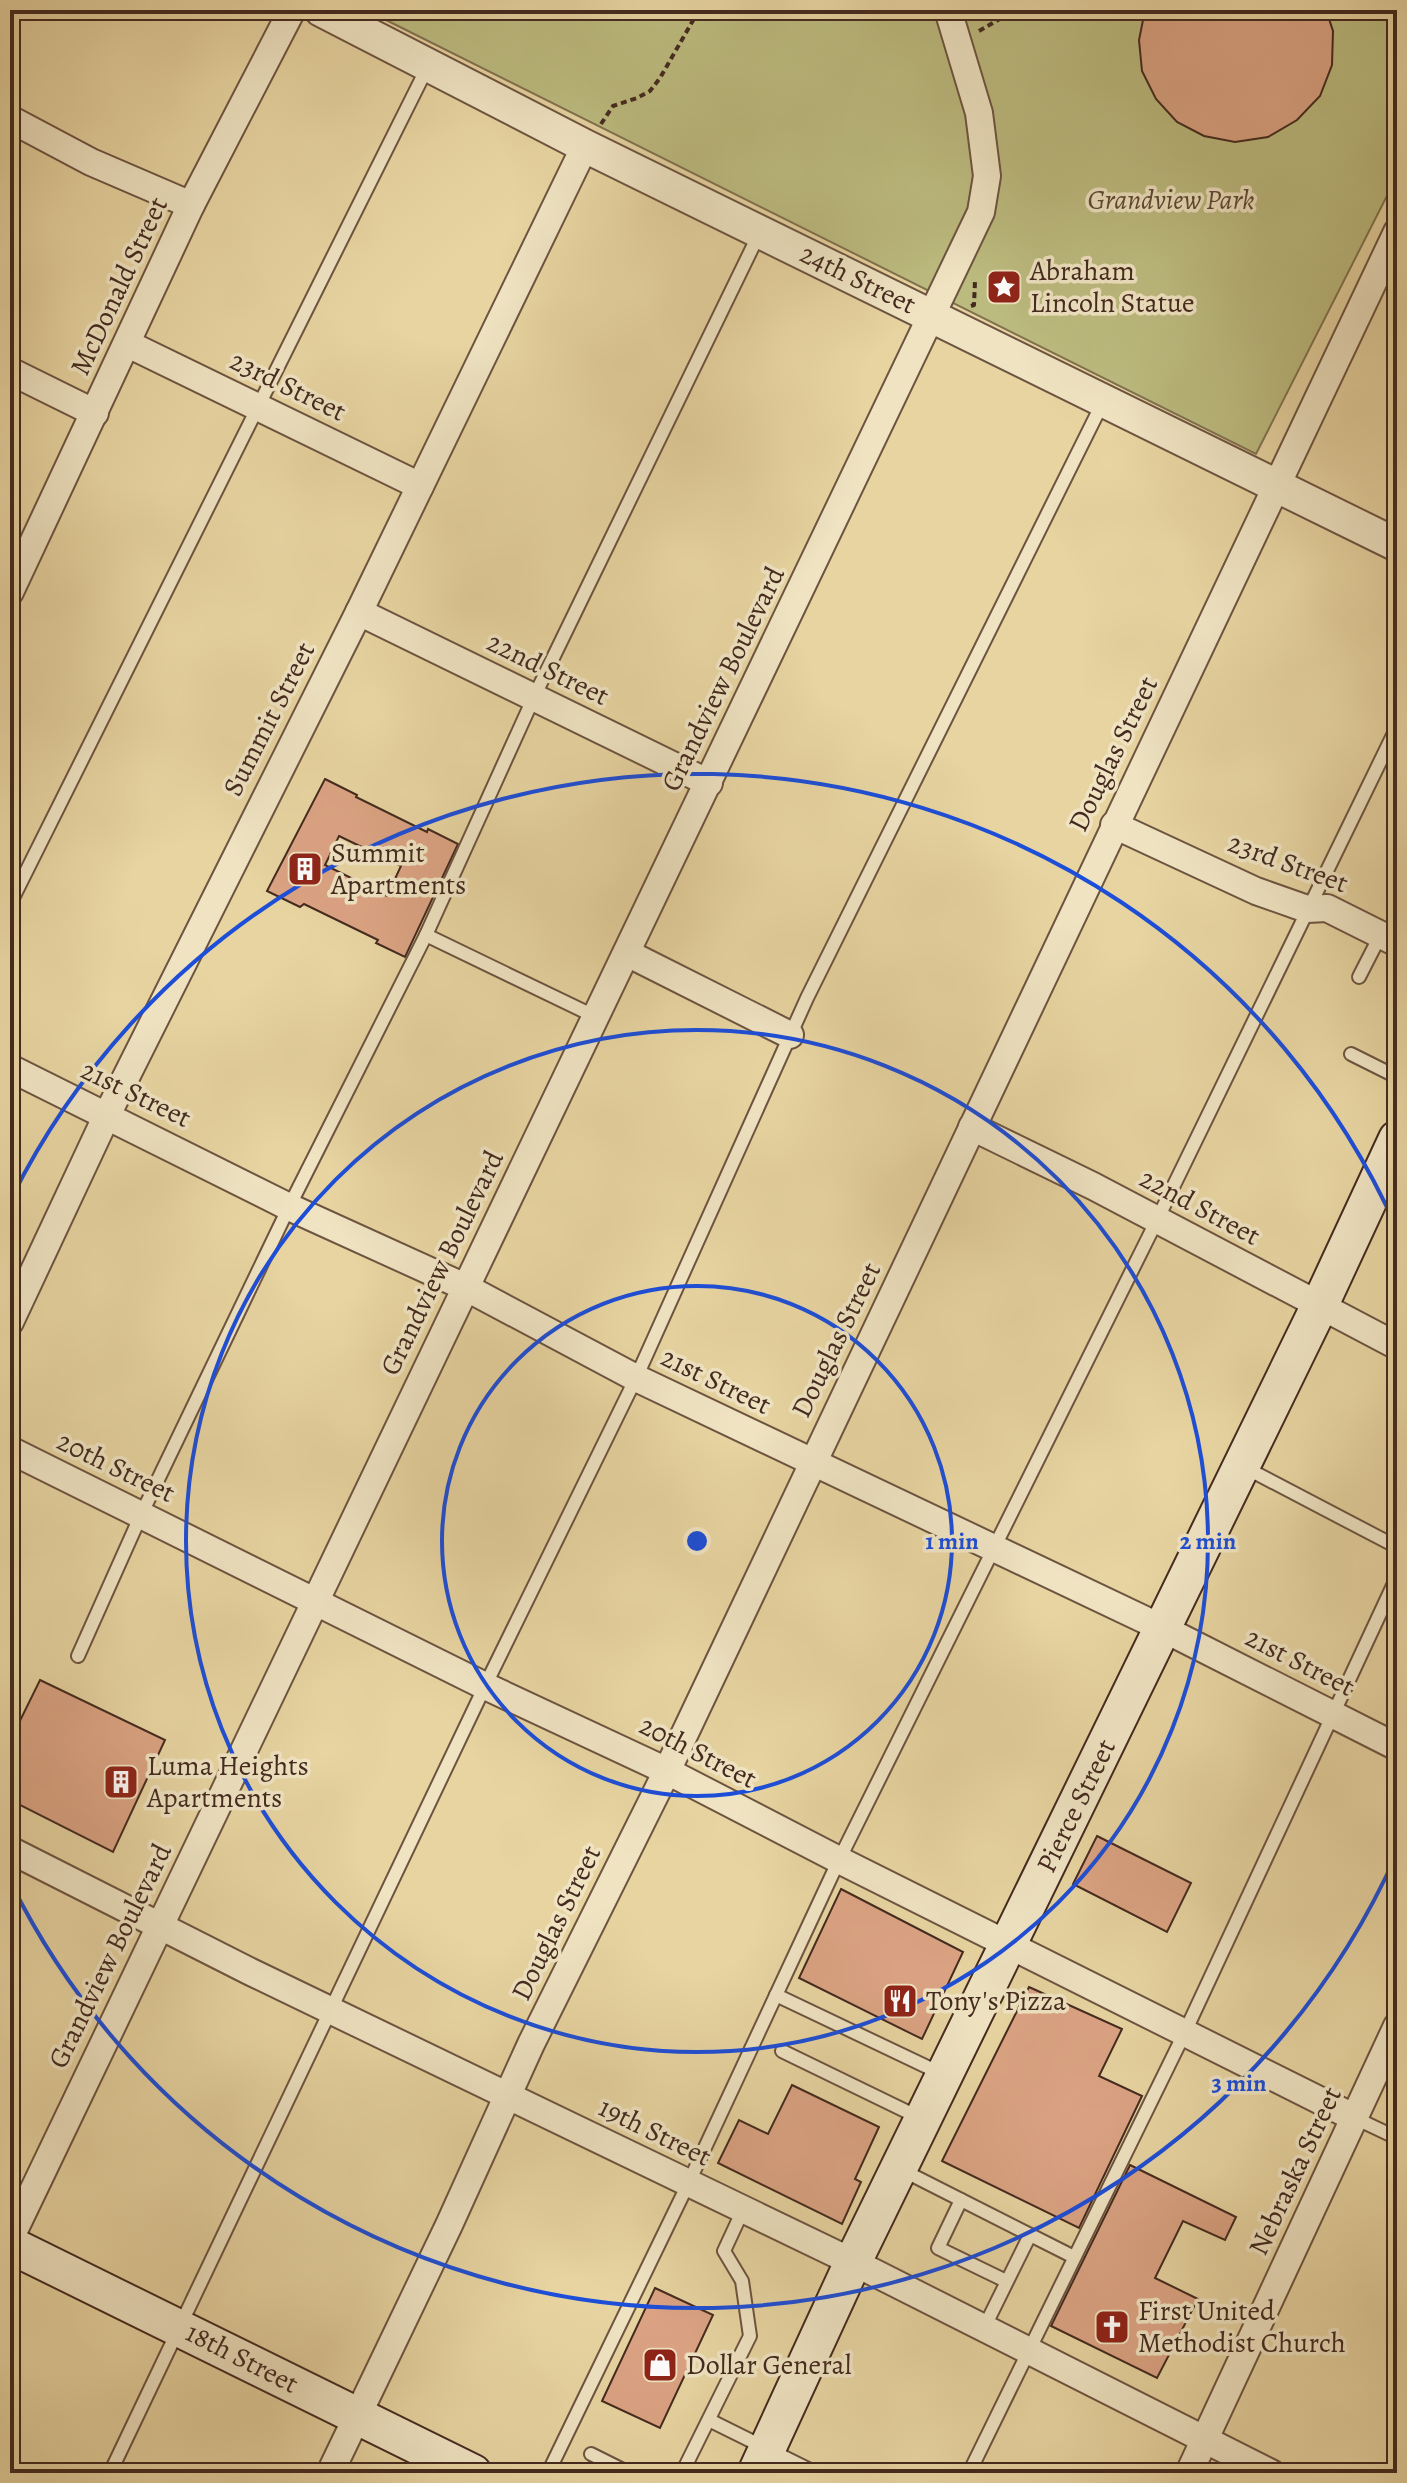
<svg xmlns="http://www.w3.org/2000/svg" width="1407" height="2483" font-family="Alegreya,serif">
<style>
.green{fill:#bcbb7f;stroke:#80724f;stroke-width:2}
.building{fill:#dba383;stroke:#442a1f;stroke-width:2;fill-rule:evenodd}
.lines{fill:none;stroke-linecap:round;stroke-linejoin:round}
.service-casing{stroke:#6d5440;stroke-width:16}
.minor-casing{stroke:#6d5440;stroke-width:30}
.tertiary-casing{stroke:#6d5440;stroke-width:36}
.secondary-casing{stroke:#442a1f;stroke-width:40}
.path{stroke:#442a1f;stroke-width:4;stroke-dasharray:6 4;stroke-linecap:butt}
.service{stroke:#efe3c2;stroke-width:12}
.minor{stroke:#efe3c2;stroke-width:26}
.tertiary{stroke:#efe3c2;stroke-width:32}
.secondary{stroke:#efe3c2;stroke-width:36}
.ring{fill:none;stroke:#1d4ed8;stroke-width:4}
.labels{text-anchor:middle;dominant-baseline:central;stroke-width:7;stroke-linejoin:round;paint-order:stroke}
.park-label{font-size:28px;font-style:italic;fill:#5c4732;stroke:#efe3c2}
.poi-label{font-size:28px;fill:#442a1f;stroke:#efe3c2;text-anchor:start}
.street-label{font-size:28px;fill:#442a1f;stroke:#efe3c2}
.centre{fill:#1d4ed8;stroke:#efe3c2;stroke-width:4}
.ring-label{font-size:24px;text-anchor:middle;font-weight:bold;fill:#1d4ed8;stroke:#efe3c2;stroke-width:7;stroke-linejoin:round;paint-order:stroke}
</style>
<rect width="100%" height="100%" fill="#e7d4a1"/>
<filter id="stains"><feTurbulence type="fractalNoise" baseFrequency=".0025" numOctaves="4"/><feColorMatrix values="0 0 0 0 .2 0 0 0 0 .09 0 0 0 0 .02 0 0 0 .5 -.17"/></filter>
<radialGradient id="worn" r=".72"><stop offset=".6" stop-color="#630" stop-opacity="0"/><stop offset="1" stop-color="#630" stop-opacity=".3"/></radialGradient>
<polygon class="green" points="366,10 1397,10 1397,176 1256,454"/>
<g class="building">
<polygon points="1145,10 1326,10 1333,31 1332,65 1320,96 1297,120 1268,137 1235,142 1204,136 1177,122 1156,99 1142,71 1139,40"/>
<path d="M325 779 357 795 356 797 427 832 428 829 458 844 405 957 376 943 378 940 304 904 300 907 267 891ZM339 836 401 866 387 896 325 865Z"/>
<polygon points="40,1680 165,1740 113,1852 10,1800 10,1741"/>
<polygon points="1097,1836 1191,1883 1167,1932 1073,1884"/>
<polygon points="841,1889 963,1952 922,2039 799,1978"/>
<polygon points="1029,1987 1122,2029 1099,2076 1142,2096 1079,2228 942,2161"/>
<polygon points="792,2085 879,2127 855,2179 861,2182 842,2224 718,2163 739,2120 768,2134"/>
<polygon points="1130,2165 1236,2217 1225,2240 1183,2221 1155,2278 1198,2299 1157,2378 1051,2326"/>
<polygon points="655,2288 713,2315 660,2428 602,2401"/>
</g>
<g class="lines">
<defs>
<g id="service">
<polyline points="10,904 428,66"/>
<polyline points="426,935 596,1017"/>
<polyline points="1359,977 1381,934"/>
<polyline points="1351,1054 1397,1077"/>
<polyline points="1244,1467 1397,1547"/>
<polyline points="78,1656 141,1515 289,1207 426,935 534,697 759,234"/>
<polyline points="776,1995 942,2074"/>
<polyline points="782,2051 920,2118"/>
<polyline points="1355,2118 1397,2138"/>
<polyline points="902,2170 1074,2257"/>
<polyline points="961,2200 938,2248 1006,2281"/>
<polyline points="984,2328 1030,2235"/>
<polyline points="709,2420 816,2473"/>
<polyline points="591,2454 629,2473"/>
<polyline points="110,2473 485,1686 636,1378 807,998 1103,402"/>
<polyline points="548,2473 688,2184 839,1860 1157,1220 1397,727"/>
<polyline points="682,2473 750,2336 742,2281 724,2251 743,2210"/>
<polyline points="969,2473 1185,2032 1397,1577"/>
</g>
<g id="minor">
<polyline points="10,119 91,162 191,205"/>
<polyline points="128,344 420,486"/>
<polyline points="10,371 95,413"/>
<polyline points="10,592 191,205 292,10"/>
<polyline points="359,612 709,783"/>
<polyline points="1114,825 1256,891 1307,909 1327,908 1397,943"/>
<polyline points="627,953 790,1035"/>
<polyline points="10,1068 289,1207 465,1287 636,1378 1162,1628 1397,1747"/>
<polyline points="972,1127 1093,1186 1397,1346"/>
<polyline points="10,1322 107,1115 359,612 585,146"/>
<polyline points="10,1450 485,1686 667,1771 839,1860 1355,2118"/>
<polyline points="10,1850 251,1972 863,2267 1271,2473"/>
<polyline points="10,2239 981,212 987,176 979,113 948,10"/>
<polyline points="330,2473 449,2225 531,2044 667,1771 1397,232"/>
<polyline points="1189,2473 1397,2026"/>
</g>
<polyline id="tertiary" points="321,10 585,146 1397,545"/>
<g id="secondary">
<polyline points="10,2245 473,2473"/>
<polyline points="756,2473 853,2262 1319,1307 1397,1139"/>
</g>
</defs>
<use href="#service" class="service-casing"/>
<use href="#minor" class="minor-casing"/>
<use href="#tertiary" class="tertiary-casing"/>
<use href="#secondary" class="secondary-casing"/>
<g class="path">
<polyline points="979,31 1015,10"/>
<polyline points="601,124 613,106 637,98 650,91 660,78 699,10"/>
<polyline points="971,306 974,305 975,281"/>
</g>
<use href="#service" class="service"/>
<use href="#minor" class="minor"/>
<use href="#tertiary" class="tertiary"/>
<use href="#secondary" class="secondary"/>
</g>
<g class="ring">
<circle cx="697" cy="1541" r="255"/>
<circle cx="697" cy="1541" r="511"/>
<path d="M1397 1853A766 766 0 0 1 11 1883M11 1199A766 766 0 0 1 1397 1229"/>
</g>
<defs>
<symbol id="sight-square" viewBox="-11 -11 22 22"><rect x="-9" y="-9" width="18" height="18" rx="4" fill="#8f2418" stroke="#efe3c2"/><path d="M0-6L1.8-2.2L6-1.7L2.9 1.2L3.7 5.4L0 3.3L-3.7 5.4L-2.9 1.2L-6-1.7L-1.8-2.2Z" fill="#fff"/></symbol>
<symbol id="building-square" viewBox="-11 -11 22 22"><rect x="-9" y="-9" width="18" height="18" rx="4" fill="#8f2418" stroke="#efe3c2"/><path d="M-4-6H4V6H1V3H-1V6H-4ZM-2.5-4.3h1.7v1.8h-1.7ZM.8-4.3h1.7v1.8H.8ZM-2.5-1h1.7V.8h-1.7ZM.8-1h1.7V.8H.8Z" fill="#fff"/></symbol>
<symbol id="restaurant-square" viewBox="-11 -11 22 22"><rect x="-9" y="-9" width="18" height="18" rx="4" fill="#8f2418" stroke="#efe3c2"/><path d="M-5-6h1v4h1v-4h1v4h1v-4h1v5L-1.5 .5V6h-2V.5L-5-1ZM5-6V6H3V1.5H1.5Q1.5-4 5-6Z" fill="#fff"/></symbol>
<symbol id="church-square" viewBox="-11 -11 22 22"><rect x="-9" y="-9" width="18" height="18" rx="4" fill="#8f2418" stroke="#efe3c2"/><path d="M-1.2-6h2.4v3.5h3.3v2.4h-3.3V6h-2.4V-.1h-3.3v-2.4h3.3Z" fill="#fff"/></symbol>
<symbol id="shop-square" viewBox="-11 -11 22 22"><rect x="-9" y="-9" width="18" height="18" rx="4" fill="#8f2418" stroke="#efe3c2"/><path d="M-5-2.5h2.3a2.7 3.5 0 0 1 5.4 0H5L5.5 6h-11ZM-1.5-2.5h3a1.5 2.3 0 0 0-3 0Z" fill="#fff"/></symbol>
</defs>
<g fill-rule="evenodd">
<use href="#sight-square" x="984" y="267" width="40" height="40"/>
<use href="#building-square" x="285" y="849" width="40" height="40"/>
<use href="#building-square" x="101" y="1762" width="40" height="40"/>
<use href="#restaurant-square" x="880" y="1981" width="40" height="40"/>
<use href="#church-square" x="1092" y="2307" width="40" height="40"/>
<use href="#shop-square" x="640" y="2345" width="40" height="40"/>
</g>
<g class="labels">
<g class="park-label">
<text x="1171" y="200">Grandview Park</text>
</g>
<g class="poi-label">
<text x="1030" y="271">Abraham<tspan x="1030" dy="32">Lincoln Statue</tspan></text>
<text x="331" y="853">Summit<tspan x="331" dy="32">Apartments</tspan></text>
<text x="147" y="1766">Luma Heights<tspan x="147" dy="32">Apartments</tspan></text>
<text x="926" y="2001">Tony's Pizza</text>
<text x="1138" y="2311">First United<tspan x="1138" dy="32">Methodist Church</tspan></text>
<text x="686" y="2365">Dollar General</text>
</g>
<g class="street-label">
<text transform="translate(858 279) rotate(26)">24th Street</text>
<text transform="translate(119 286) rotate(-65)">McDonald Street</text>
<text transform="translate(288 386) rotate(26)">23rd Street</text>
<text transform="translate(548 669) rotate(26)">22nd Street</text>
<text transform="translate(723 679) rotate(-64)">Grandview Boulevard</text>
<text transform="translate(269 719) rotate(-63)">Summit Street</text>
<text transform="translate(1113 754) rotate(-64)">Douglas Street</text>
<text transform="translate(1288 863) rotate(20)">23rd Street</text>
<text transform="translate(136 1094) rotate(26)">21st Street</text>
<text transform="translate(1200 1207) rotate(28)">22nd Street</text>
<text transform="translate(442 1263) rotate(-64)">Grandview Boulevard</text>
<text transform="translate(836 1340) rotate(-64)">Douglas Street</text>
<text transform="translate(716 1381) rotate(26)">21st Street</text>
<text transform="translate(116 1467) rotate(26)">20th Street</text>
<text transform="translate(1300 1662) rotate(27)">21st Street</text>
<text transform="translate(698 1752) rotate(27)">20th Street</text>
<text transform="translate(1076 1806) rotate(-64)">Pierce Street</text>
<text transform="translate(556 1923) rotate(-64)">Douglas Street</text>
<text transform="translate(110 1956) rotate(-64)">Grandview Boulevard</text>
<text transform="translate(655 2132) rotate(26)">19th Street</text>
<text transform="translate(1295 2171) rotate(-65)">Nebraska Street</text>
<text transform="translate(242 2358) rotate(27)">18th Street</text>
</g>
</g>
<circle cx="697" cy="1541" r="12" class="centre"/>
<g class="ring-label">
<text x="952" y="1549">1 min</text>
<text x="1208" y="1549">2 min</text>
<text x="1239" y="2091">3 min</text>
</g>
<rect width="1407" height="2483" fill="none" stroke="#e7d4a1" stroke-width="40"/>
<rect x="12" y="12" width="1383" height="2459" fill="none" stroke="#442a1f" stroke-width="4"/>
<rect x="20" y="20" width="1367" height="2443" fill="none" stroke="#442a1f" stroke-width="2"/>
<rect width="100%" height="100%" filter="url(#stains)"/>
<rect width="100%" height="100%" fill="url(#worn)"/>
</svg>
